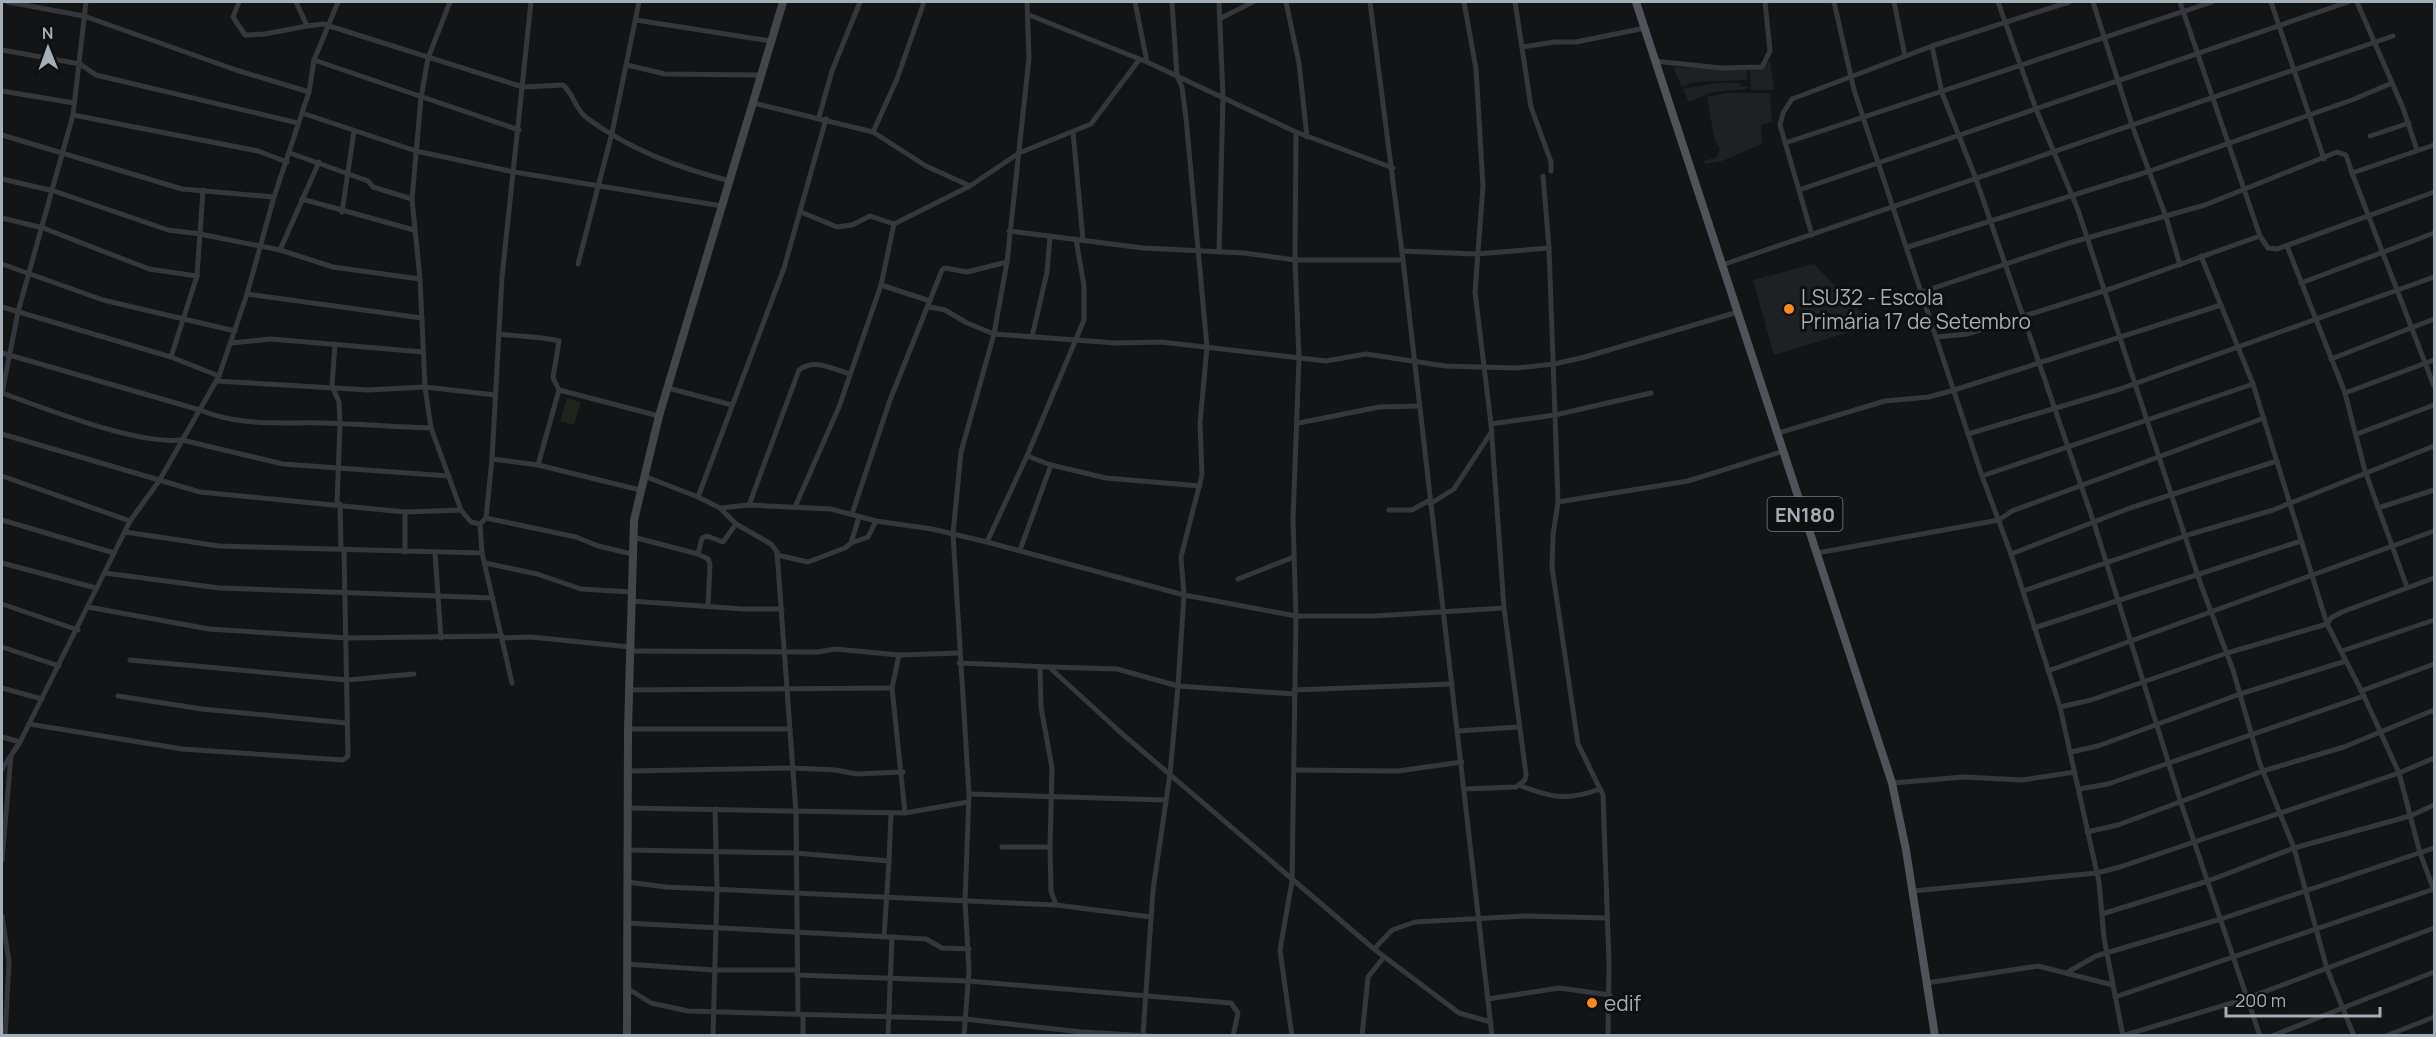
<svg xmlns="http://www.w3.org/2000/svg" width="2436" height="1037" font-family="Manrope,sans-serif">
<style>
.built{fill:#1f2022}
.green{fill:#1c241b}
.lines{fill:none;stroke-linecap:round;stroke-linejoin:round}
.street{stroke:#34373b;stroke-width:5}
.secondary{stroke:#42464b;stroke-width:8}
.primary{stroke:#50545a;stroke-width:8}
.poi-dot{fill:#fe8722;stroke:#0e0f10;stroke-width:2}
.labels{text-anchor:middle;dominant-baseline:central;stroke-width:6;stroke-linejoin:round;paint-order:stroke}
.shield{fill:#0e0f10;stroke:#777e85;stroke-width:1.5}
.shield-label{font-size:20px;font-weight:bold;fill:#a4aeb7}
.poi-label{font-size:21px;fill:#a4aeb7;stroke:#0e0f10;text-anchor:start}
</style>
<rect width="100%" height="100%" fill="#131415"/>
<g class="built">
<polygon points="1766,62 1770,62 1774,90 1751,90 1750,70 1763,69"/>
<polygon points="1673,67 1747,69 1747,80 1694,82 1682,87"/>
<polygon points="1715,83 1740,83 1741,86 1748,87 1747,89 1713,92 1689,102 1683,89"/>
<polygon points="1726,93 1770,93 1772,122 1761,125 1762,144 1722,161 1705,164 1704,161 1717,157 1720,149 1714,137 1707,97"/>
<polygon points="1814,264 1873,325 1774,355 1753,280"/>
</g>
<polygon class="green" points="567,398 581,402 574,425 560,421"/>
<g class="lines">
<g class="street">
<polyline points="8,2 84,16 236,70 309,92"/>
<polyline points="239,2 233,17 245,35 265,34 307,26"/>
<path d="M296 2 307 26 323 24 523 87 563 85C574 94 575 110 587 118 630 150 679 168 730 181"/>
<polyline points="450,2 428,58 421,98 412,199 420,279 425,387 431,428 461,510 471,522 480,524"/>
<polyline points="1135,2 1147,62"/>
<polyline points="1219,2 1223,97 1219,252"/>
<polyline points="1286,2 1299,63 1307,137"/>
<polyline points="1370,2 1403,260"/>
<polyline points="1464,2 1476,69 1483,186 1475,292 1491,424 1504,608 1526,774 1525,780 1516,787 1465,789"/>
<polyline points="1515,2 1531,107 1551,162 1551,171"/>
<polyline points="1834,2 1854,90 1982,476 2011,554 2060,707 2099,882 2104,938 2123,1036"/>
<polyline points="1894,2 1905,56"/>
<polyline points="1998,2 2036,109 2078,210 2201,585 2233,670 2260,764 2294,848 2327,969 2354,1036"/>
<polyline points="2093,2 2132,125 2166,217 2180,265"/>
<polyline points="2180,2 2260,236 2268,248 2277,249 2434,192"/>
<polyline points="2271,2 2324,159"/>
<polyline points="2357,2 2403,108 2417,150"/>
<polyline points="1029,15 1147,62 1296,132 1393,168"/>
<polyline points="1221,18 1253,2"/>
<polyline points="636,20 771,41"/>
<polyline points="1932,46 1942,93 1976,179 2094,523 2181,803 2260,1036"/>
<polyline points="1522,47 1554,42 1576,42 1645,28"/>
<polyline points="2,50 80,64 96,75 298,123"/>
<polyline points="314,60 519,130"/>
<polyline points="1654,61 1721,68 1762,67 1770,51 1765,2"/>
<polyline points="627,65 665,74 761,75"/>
<polyline points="2,91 74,103"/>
<polyline points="753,103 873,132 926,166 970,186"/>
<polyline points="302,113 416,151 514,172 722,206"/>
<polyline points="73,115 258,151 287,162"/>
<polyline points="819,117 832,71 860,2"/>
<polyline points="873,132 897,79 924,2"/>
<polyline points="1073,132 1083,240"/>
<polyline points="1296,132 1295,260 1403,260 1492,1036"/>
<polyline points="2,135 182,189 274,197"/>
<polyline points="2370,136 2409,123"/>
<polyline points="1785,143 2212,2"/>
<polyline points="290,153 368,181 373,187 412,199"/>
<polyline points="2352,173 2434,386"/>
<polyline points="2,179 54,191 168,230 200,234 280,250 333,267 420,279"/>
<polyline points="1799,190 2348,2"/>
<polyline points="302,199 414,230"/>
<polyline points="342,212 354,131"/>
<polyline points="801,212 837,227 852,225 870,216 894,224 970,186 1019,153 1091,124 1139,60"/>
<polyline points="2,218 43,228 149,269 197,276"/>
<polyline points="1009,231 1143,248 1244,253 1295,260 1299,358 1293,520 1296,616 1292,881 1280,950 1292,1036"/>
<polyline points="1812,235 1780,125 1783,113 1792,99 1932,46 2069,2"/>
<polyline points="2287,246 2345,393 2365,471 2407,587"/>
<polyline points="1908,247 2150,171 2352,100 2392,83"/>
<polyline points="280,250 319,162"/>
<polyline points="1402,251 1476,254 1549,248"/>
<polyline points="2201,256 2253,384 2327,624 2363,694 2399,773 2420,853 2434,890"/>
<polyline points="2,264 103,300 235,331"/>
<polyline points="578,264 612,133 639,2"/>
<polyline points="1722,265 2393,36"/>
<polyline points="2301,283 2434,233"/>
<polyline points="881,285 930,301"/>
<polyline points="1922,292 2069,243 2205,205 2337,152 2346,155 2352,173 2434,145"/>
<polyline points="247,294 422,318"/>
<polyline points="2,307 171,357 219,376"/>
<polyline points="929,307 945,310 967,323 994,334 1116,343 1161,342 1326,361 1366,354 1445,366 1516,368 1554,364 1585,357 1738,312"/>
<path d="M499 334C521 337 539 336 559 341L553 378 559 390 659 416"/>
<polyline points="1032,337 1047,272 1050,236"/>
<polyline points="1937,337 1967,334 2113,288 2260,236"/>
<polyline points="231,343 271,339 423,352"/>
<polyline points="335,344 332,386 339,402 340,424 337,504"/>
<path d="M2 353 200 410C241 427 281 422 324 423 360 424 396 427 431 428"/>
<polyline points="171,357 197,276 203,190"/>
<polyline points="2331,359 2434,319"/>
<polyline points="216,381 368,390 425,387 495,395"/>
<polyline points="668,388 732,405"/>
<path d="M2 393C46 409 137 445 182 440L283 464 449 476"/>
<polyline points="2,393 18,312 73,115 86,2"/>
<polyline points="2345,393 2434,360"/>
<polyline points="1299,423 1379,407 1419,406"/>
<polyline points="1491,424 1555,415 1549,248 1543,176"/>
<polyline points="1778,433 1885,401 1929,397 1954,390 2221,305"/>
<polyline points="2,434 200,492 405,512 461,510"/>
<polyline points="1968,434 2120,389 2434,277"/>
<polyline points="2357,434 2434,405"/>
<polyline points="492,459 538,465 640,490"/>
<polyline points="538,465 559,390"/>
<polyline points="1051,465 1106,478 1200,486"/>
<polyline points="2,476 130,521"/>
<polyline points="644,476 698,497"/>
<polyline points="1982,476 2253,384"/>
<polyline points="1558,502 1688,481 1784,451"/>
<polyline points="340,504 341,549"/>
<polyline points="1430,504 1454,489 1492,431"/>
<path d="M749 505 799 370C815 358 832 369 850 374"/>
<polyline points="795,507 839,407 881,285 894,224"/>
<polyline points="720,508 749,505 831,509 876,521 932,529 987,542 1184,595 1296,616 1374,616 1504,608"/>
<polyline points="2378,508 2434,490"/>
<polyline points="1389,510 1412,510 1430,500"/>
<polyline points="405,512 405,552"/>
<polyline points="852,514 890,400 942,270 945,268 967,272 1007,262"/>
<polyline points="486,518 576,537 598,546 632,554"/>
<polyline points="2,520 114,553"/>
<polyline points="125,532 219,546 482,553"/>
<polyline points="633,537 698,554 708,559 710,564 708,606"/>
<polyline points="987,542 1027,456 1084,320 1084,286 1076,239"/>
<polyline points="851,543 868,537 876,521"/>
<polyline points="1020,550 1051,465 1027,456"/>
<polyline points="435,553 441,638"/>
<polyline points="1817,553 1999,520 2012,511 2264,418"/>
<polyline points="698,554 702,538 707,536 723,542 736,524"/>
<polyline points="2011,554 2130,508 2277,461"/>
<polyline points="777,555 808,562 845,548 851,543 859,517"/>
<polyline points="2,563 96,588"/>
<polyline points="485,563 537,574 581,589 631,592"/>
<polyline points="105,573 219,588 493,598"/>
<polyline points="1238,579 1294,557"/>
<polyline points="2023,591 2191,534 2273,510 2434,446"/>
<polyline points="631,601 743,609 782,609"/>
<polyline points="2,604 78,630"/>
<polyline points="88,607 209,629 347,638 502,636"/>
<polyline points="2034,628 2301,541"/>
<polyline points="502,638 531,637 630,647"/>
<polyline points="2,647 59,666"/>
<polyline points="630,651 818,652 835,649 899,655 960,653"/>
<polyline points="2342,651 2434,620"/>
<polyline points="899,655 892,688 905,813"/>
<polyline points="130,660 347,680 414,674"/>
<polyline points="959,663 1049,667 1119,731 1374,949 1459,1013 1491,1022"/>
<polyline points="1049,667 1117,669 1178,686 1295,694"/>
<polyline points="2048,671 2434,531"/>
<polyline points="512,683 482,553 480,524 486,518 492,459 502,277 531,2"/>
<polyline points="2,688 42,699"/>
<polyline points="629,690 892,688"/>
<polyline points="1294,690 1452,684"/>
<polyline points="2361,691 2434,664"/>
<polyline points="118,696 202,709 346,723"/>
<polyline points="2060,707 2091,700 2227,653 2327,624 2331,618 2342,612 2434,578"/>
<polyline points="29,724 182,749 343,760 348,756 344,549"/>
<polyline points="628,729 790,729"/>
<polyline points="1458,731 1518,727"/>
<polyline points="2,737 20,742 130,521 159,481 219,376 247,294 274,197 309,92 314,60 338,2"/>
<polyline points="2071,752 2098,746 2240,694 2346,661"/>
<polyline points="2,769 20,742"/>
<polyline points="1295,770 1398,771 1462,762"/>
<polyline points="628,771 792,768 836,770 856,774 903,772"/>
<polyline points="1892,783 1964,777 2022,780 2075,772"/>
<path d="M1521 786C1553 798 1567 801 1600 789"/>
<polyline points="2079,789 2108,784 2364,696"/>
<polyline points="969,794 1164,800"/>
<polyline points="628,808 905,813 968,802"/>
<polyline points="2087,832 2118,825 2263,771 2344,747 2434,710"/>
<polyline points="1002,847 1050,847 1052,768 1041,707 1040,667"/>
<polyline points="1050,847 1051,891 1056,905"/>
<polyline points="627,850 796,853 889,861 884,937"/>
<polyline points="2,860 11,756"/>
<polyline points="889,861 891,813"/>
<polyline points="627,882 666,887 1056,905 1151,917"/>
<polyline points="1913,891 2097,873 2120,867 2399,773 2434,758"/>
<polyline points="2102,914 2208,881 2294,848 2410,816 2434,805"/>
<polyline points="2,916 9,962 5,1036"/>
<polyline points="626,923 926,939 942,948 969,949"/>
<polyline points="1374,949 1392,930 1415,922 1525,916 1606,918"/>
<polyline points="626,964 713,970 797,970"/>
<polyline points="2068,972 2096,956 2221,919 2434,848"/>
<polyline points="797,975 968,981 1231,1003 1238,1013 1233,1036"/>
<polyline points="1926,983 2038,966 2113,985"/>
<polyline points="627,988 651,1003 688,1011 965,1019 1082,1032 1151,1036"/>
<polyline points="2115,997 2434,889"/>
<polyline points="1488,999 1559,988 1610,995"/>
<polyline points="798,1014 796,812 777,552 771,544 736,524 720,508 698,497 784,268 826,119"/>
<polyline points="803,1014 803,1036"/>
<polyline points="1143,1035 1153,890 1170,774 1178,686 1184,595 1181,557 1202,475 1200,423 1207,347 1186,118 1182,87 1177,76 1172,2"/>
<polyline points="713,1036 717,889 715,809"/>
<polyline points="888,1036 892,937"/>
<polyline points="964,1036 969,970 965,901 969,794 953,534 961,452 994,334 1007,262 1029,58 1027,2"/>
<polyline points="1362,1036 1368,977 1384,957"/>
<polyline points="1608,1036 1609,963 1603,795 1578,744 1552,567 1553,535 1558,502 1555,415 1651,393"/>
<polyline points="2122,1036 2245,999 2434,928"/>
<polyline points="2272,1036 2434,972"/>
<polyline points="2386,1036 2434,1017"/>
</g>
<polyline class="secondary" points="627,1036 628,729 634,520 659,416 783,2"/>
<polyline class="primary" points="1636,2 1892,783 1906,850 1935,1036"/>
</g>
<g class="poi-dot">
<circle cx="1789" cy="309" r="6"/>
<circle cx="1592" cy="1003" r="6"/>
</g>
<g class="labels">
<rect class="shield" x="1767.5" y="497" width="75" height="34" rx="4.5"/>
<g class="shield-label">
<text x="1805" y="514">EN180</text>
</g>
<g class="poi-label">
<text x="1801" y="297">LSU32 - Escola<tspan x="1801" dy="24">Primária 17 de Setembro</tspan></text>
<text x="1604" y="1003">edif</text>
</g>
</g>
<rect width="2436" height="1037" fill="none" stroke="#a4aeb7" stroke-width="6"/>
<g transform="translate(48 48) rotate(359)" stroke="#0e0f10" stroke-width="4.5" paint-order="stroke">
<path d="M0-4.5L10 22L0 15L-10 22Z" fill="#a4aeb7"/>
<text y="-9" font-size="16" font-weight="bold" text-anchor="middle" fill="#a4aeb7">N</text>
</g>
<path d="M2226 1007v9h154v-9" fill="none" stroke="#a4aeb7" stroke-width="3"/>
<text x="2235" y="1007" font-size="18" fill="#a4aeb7" stroke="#0e0f10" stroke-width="4.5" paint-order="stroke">200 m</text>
</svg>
